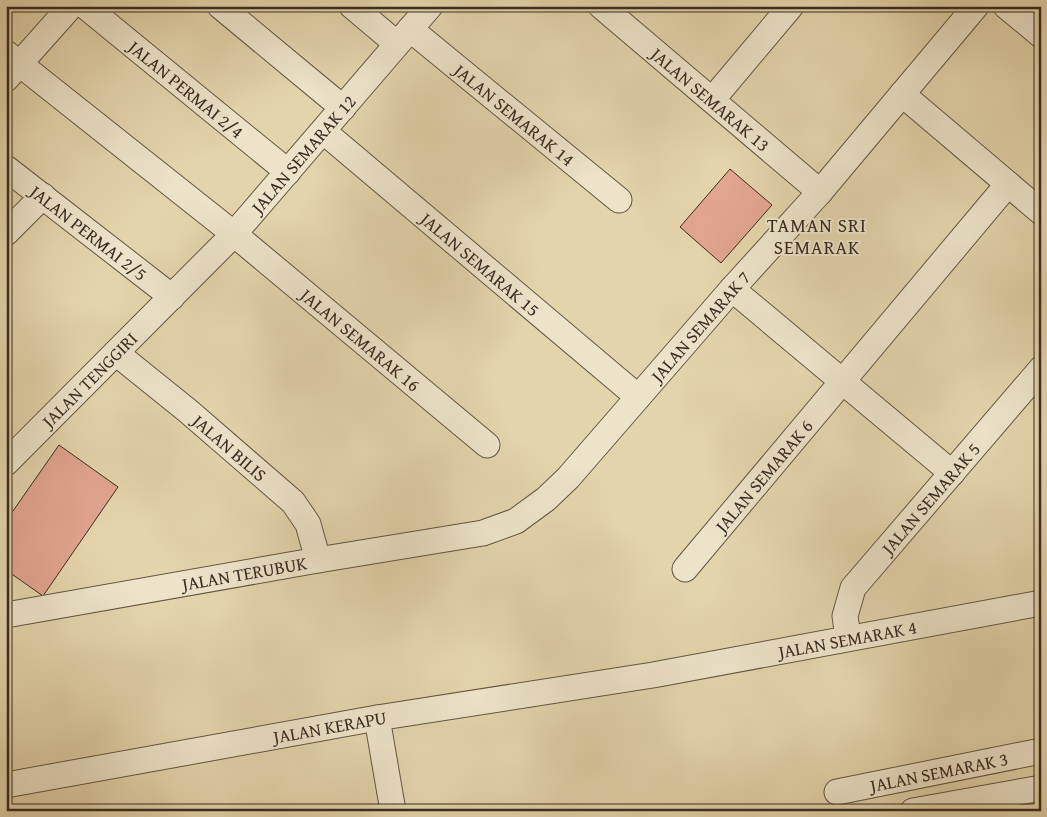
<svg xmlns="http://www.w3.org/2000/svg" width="1047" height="817" font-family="'Gentium Book Plus',serif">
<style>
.building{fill:#e2a590;stroke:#392c24}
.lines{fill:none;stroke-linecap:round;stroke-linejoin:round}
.minor-casing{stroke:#645646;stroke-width:27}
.minor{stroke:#ede3c9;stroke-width:25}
.labels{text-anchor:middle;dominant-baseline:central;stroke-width:4;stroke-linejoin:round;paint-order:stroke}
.street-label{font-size:18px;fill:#392c24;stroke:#ede3c9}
.neighbourhood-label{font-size:19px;letter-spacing:1px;fill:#392c24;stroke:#ede3c9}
</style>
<rect width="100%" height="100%" fill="#e4d4ac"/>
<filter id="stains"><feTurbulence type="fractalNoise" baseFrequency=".004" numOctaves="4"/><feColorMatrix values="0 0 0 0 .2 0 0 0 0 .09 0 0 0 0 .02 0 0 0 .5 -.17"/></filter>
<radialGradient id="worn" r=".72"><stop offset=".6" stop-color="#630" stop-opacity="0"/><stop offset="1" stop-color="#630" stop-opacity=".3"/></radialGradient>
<g class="building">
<polygon points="730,169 772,205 721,263 680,227"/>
<polygon points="59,445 118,487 43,596 6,570 6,521"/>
</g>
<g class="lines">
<defs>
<g id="minor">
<path id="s1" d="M85 6 288 172"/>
<polyline points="220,6 343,108"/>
<polyline points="352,6 397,44"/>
<path id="s2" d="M601 6 820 192"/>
<polyline points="1006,6 1041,35"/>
<path id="s3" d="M410 29 619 200"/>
<path id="s4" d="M6 53 234 234 487 445"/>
<polyline points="6,79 71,6"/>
<polyline points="902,94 1041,212"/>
<polyline points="712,100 791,6"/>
<path id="s5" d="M323 131 638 397"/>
<path id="s6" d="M6 168 172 297"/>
<polyline points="6,233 43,196"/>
<polyline points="732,289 952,473"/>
<path id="s7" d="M116 353 188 411 293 502 308 524 318 560"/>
<path id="s8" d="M6 463 234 234 430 6"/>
<path id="s9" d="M685 569 1008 184"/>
<path id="s10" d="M6 615 318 560 483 533 516 521 546 499 568 478 732 289 820 192 976 6"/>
<path id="s11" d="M848 638 845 616 853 588 1041 369"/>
<polyline points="377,718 393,811"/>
<path id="s12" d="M6 785 377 718 653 675 1041 603"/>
<path id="s13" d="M837 792 1041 751"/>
<polyline points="913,811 1041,788"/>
</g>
</defs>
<use href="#minor" class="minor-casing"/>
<use href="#minor" class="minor"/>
</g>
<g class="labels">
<g class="street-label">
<text stroke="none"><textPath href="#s1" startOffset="131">JALAN PERMAI 2/4</textPath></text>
<text stroke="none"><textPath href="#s2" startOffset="144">JALAN SEMARAK 13</textPath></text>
<text stroke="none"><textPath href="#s3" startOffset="135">JALAN SEMARAK 14</textPath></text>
<text stroke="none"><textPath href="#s8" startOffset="429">JALAN SEMARAK 12</textPath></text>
<text stroke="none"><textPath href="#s6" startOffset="105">JALAN PERMAI 2/5</textPath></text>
<text stroke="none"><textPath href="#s5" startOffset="206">JALAN SEMARAK 15</textPath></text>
<text stroke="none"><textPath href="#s10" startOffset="788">JALAN SEMARAK 7</textPath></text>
<text stroke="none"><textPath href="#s4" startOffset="456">JALAN SEMARAK 16</textPath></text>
<text stroke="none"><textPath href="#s8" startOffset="118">JALAN TENGGIRI</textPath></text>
<text stroke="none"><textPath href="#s7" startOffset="148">JALAN BILIS</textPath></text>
<text stroke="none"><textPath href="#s9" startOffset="122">JALAN SEMARAK 6</textPath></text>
<text stroke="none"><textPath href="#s11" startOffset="170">JALAN SEMARAK 5</textPath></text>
<text stroke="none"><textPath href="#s10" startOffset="242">JALAN TERUBUK</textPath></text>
<text stroke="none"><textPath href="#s12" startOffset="854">JALAN SEMARAK 4</textPath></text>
<text stroke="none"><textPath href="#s12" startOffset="329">JALAN KERAPU</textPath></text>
<text stroke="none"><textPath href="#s13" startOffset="104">JALAN SEMARAK 3</textPath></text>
</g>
<g class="neighbourhood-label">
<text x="817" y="225">TAMAN SRI<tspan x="817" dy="22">SEMARAK</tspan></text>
</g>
</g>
<rect width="1047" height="817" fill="none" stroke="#e4d4ac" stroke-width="25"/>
<rect x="8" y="8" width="1032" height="802" fill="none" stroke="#392c24" stroke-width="2.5"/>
<rect x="12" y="12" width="1022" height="792" fill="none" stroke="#392c24"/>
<rect width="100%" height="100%" filter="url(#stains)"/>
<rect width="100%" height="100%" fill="url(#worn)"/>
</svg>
